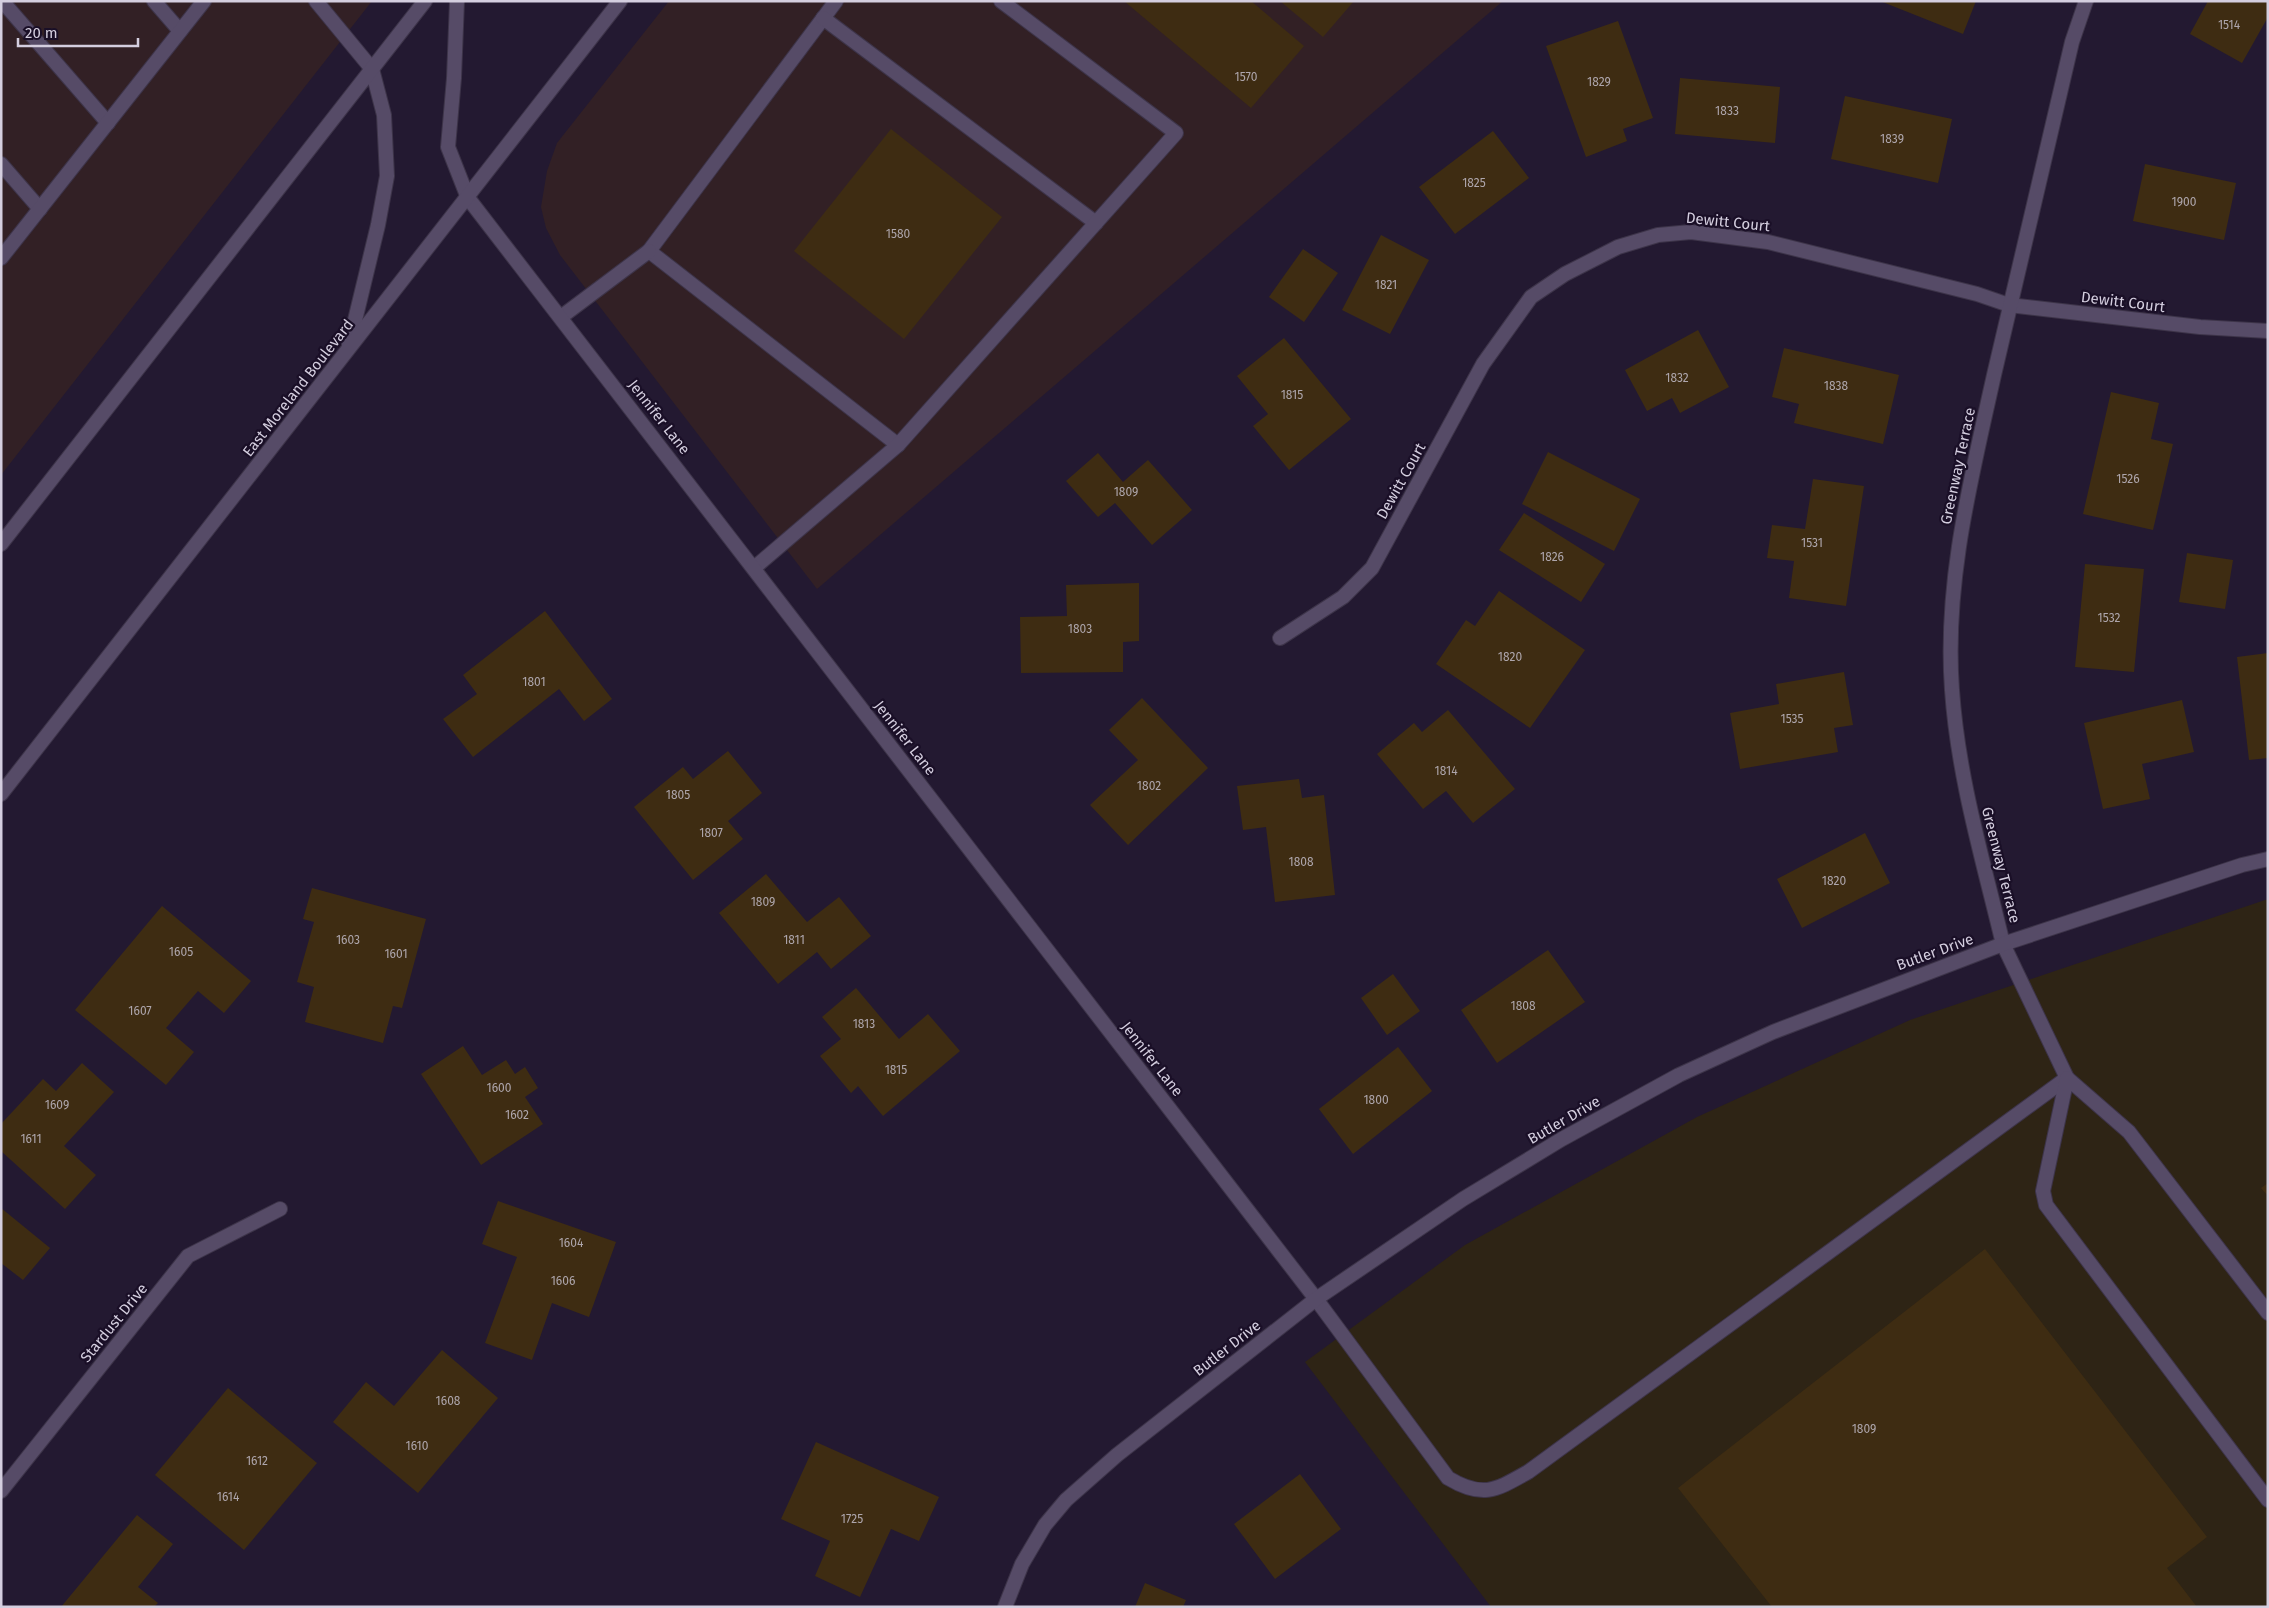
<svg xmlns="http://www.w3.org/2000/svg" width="2269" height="1608" font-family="'Fira Sans',sans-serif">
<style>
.commercial{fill:#322025}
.education{fill:#2e2415}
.building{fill:#3e2c12}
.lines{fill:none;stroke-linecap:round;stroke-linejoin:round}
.service-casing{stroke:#3d3449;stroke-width:16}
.minor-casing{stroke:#3d3449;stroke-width:16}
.secondary-casing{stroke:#3d3449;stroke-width:16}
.service{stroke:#564b67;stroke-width:14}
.minor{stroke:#564b67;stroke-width:14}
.secondary{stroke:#564b67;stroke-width:14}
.labels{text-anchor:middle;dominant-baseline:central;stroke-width:4.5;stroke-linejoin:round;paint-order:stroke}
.number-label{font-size:12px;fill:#aea6ac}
.street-label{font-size:15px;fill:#d4cedf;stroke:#1a0f27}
</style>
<rect width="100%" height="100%" fill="#231931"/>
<g class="commercial">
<polygon points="1,1 372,1 1,475"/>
<polygon points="669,1 1503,1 817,589 560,255 546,228 541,207 547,171 557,143"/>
</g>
<polygon class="education" points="2268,899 2268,1607 1491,1607 1305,1362 1465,1245 1697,1117 1910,1020"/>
<g class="building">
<polygon points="1124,1 1251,1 1304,46 1251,108"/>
<polygon points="1280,1 1354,1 1323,37"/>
<polygon points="1880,1 1976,1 1963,34"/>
<polygon points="2208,1 2268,1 2268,17 2242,63 2190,34"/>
<polygon points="1618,21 1653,118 1623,129 1627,141 1586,157 1546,46"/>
<polygon points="1680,78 1780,87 1775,143 1675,134"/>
<polygon points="1845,96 1952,119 1938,183 1831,159"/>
<polygon points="891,129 1002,217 904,339 794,251"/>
<polygon points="1493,131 1529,178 1455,234 1419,187"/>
<polygon points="2145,164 2236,183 2224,240 2133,221"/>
<polygon points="1381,235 1429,260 1390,334 1342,310"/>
<polygon points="1303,249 1338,273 1304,322 1269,297"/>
<polygon points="1698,330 1729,387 1680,413 1672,398 1647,411 1625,370"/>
<polygon points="1284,338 1351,419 1289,470 1253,426 1268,414 1237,376"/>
<polygon points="1784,348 1899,375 1883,444 1794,423 1799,404 1772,397"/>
<polygon points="2111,392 2159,403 2151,439 2173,444 2153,530 2083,514"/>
<polygon points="1548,452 1640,499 1614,551 1522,504"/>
<polygon points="1098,453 1123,482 1148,460 1192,510 1152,545 1115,503 1098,517 1066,481"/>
<polygon points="1813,479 1864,486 1846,606 1789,598 1794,561 1767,558 1772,525 1805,529"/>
<polygon points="1524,513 1605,564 1581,602 1499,550"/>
<polygon points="2187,553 2233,560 2225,609 2179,602"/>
<polygon points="2085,564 2144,569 2134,672 2075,667"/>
<polygon points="1139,583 1139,641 1123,642 1123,672 1021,673 1020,617 1067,616 1066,585"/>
<polygon points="1499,591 1585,650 1530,728 1436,664 1466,620 1475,626"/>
<polygon points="545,611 612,699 584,721 559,689 473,757 443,719 477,694 463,675"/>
<polygon points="2268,653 2268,758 2249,760 2237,657"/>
<polygon points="1844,672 1853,725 1834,728 1838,752 1740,769 1730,713 1779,704 1776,684"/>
<polygon points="1142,698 1208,768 1128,845 1090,805 1138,760 1109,730"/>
<polygon points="2182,700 2194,752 2142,764 2150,799 2103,809 2084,723"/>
<polygon points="1448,710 1515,789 1473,823 1446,791 1423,809 1377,754 1414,723 1422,732"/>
<polygon points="728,751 762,793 728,821 743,839 693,880 634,807 683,767 693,779"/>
<polygon points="1299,779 1302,798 1324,795 1335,895 1275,902 1266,827 1243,830 1237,786"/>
<polygon points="1865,833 1890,883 1802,928 1777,879"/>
<polygon points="766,874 807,922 839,897 871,936 831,969 817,952 778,984 719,913"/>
<polygon points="312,888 426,919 402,1008 393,1006 383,1043 305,1022 314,987 297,982 314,922 303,919"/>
<polygon points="162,906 251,981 224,1013 198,991 166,1028 194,1052 166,1085 75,1010"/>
<polygon points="1548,950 1585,1002 1497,1063 1461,1010"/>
<polygon points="1393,974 1420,1011 1387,1035 1361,998"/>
<polygon points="856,988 899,1039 928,1014 960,1051 883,1116 858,1086 851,1093 820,1056 841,1039 822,1017"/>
<polygon points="463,1046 482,1075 506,1060 515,1074 525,1067 538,1088 525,1097 543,1124 481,1165 421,1074"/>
<polygon points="1398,1047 1432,1091 1353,1154 1319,1109"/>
<polygon points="82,1063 114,1092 64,1146 96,1175 65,1209 1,1151 1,1124 43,1079 56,1091"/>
<polygon points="2268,1183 2268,1196 2261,1188"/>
<polygon points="498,1201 616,1242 589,1317 552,1303 532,1360 485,1343 517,1257 482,1244"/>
<polygon points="1,1208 50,1248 23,1280 1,1263"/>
<polygon points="1985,1249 2207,1537 2167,1568 2197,1607 1772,1607 1678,1488"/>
<polygon points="442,1350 498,1398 418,1493 333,1422 366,1382 394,1406"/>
<polygon points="228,1388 317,1463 244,1550 155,1475"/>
<polygon points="816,1442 939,1497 919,1541 891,1529 860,1597 815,1576 830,1541 781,1519"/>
<polygon points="1300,1474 1341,1529 1275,1579 1234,1524"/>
<polygon points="137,1515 173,1544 138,1587 158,1603 154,1607 61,1607"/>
<polygon points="1145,1583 1186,1600 1183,1607 1135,1607"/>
</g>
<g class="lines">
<defs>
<g id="service">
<polyline points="2,1 108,123"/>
<polyline points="154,1 180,31"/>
<polyline points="836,1 649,251 898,445"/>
<polyline points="823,18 1096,223"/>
<polyline points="1,164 40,209"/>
<polyline points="1,258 204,1"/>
<polyline points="561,317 649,251"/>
<polyline points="754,568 898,445 1176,133 1001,1"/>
<path d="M1316 1299 1448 1478C1483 1499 1496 1490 1528 1472L2067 1078 2003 944"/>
<polyline points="2268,1313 2129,1132 2067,1078 2043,1191 2046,1205 2268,1500"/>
</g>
<g id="minor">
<polyline points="316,1 372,69"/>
<polyline points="468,198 1316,1299"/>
<polyline points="1280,638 1343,597 1372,568 1483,364 1531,297 1565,274 1618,247 1658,235 1691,232 1768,242 1977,294 2009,305 2200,327 2268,331"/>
<path d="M2003 944C1983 860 1958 777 1952 690 1944 583 1971 479 1994 375 2019 264 2045 153 2072 42L2086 1"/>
<polyline points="1,1491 188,1256 280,1209"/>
<polyline points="1005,1607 1022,1564 1045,1525 1066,1500 1117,1455 1316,1299 1463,1199 1562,1139 1679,1075 1773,1032 2003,944 2242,865 2268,859"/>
</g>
<g id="secondary">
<polyline points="457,1 454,78 448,147 468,198"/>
<polyline points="349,345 378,225 387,176 384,115 372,69"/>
<polyline points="1,544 425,1"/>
<polyline points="1,794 620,1"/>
</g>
</defs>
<use href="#service" class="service-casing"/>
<use href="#minor" class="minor-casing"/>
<use href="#secondary" class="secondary-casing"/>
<use href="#service" class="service"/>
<use href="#minor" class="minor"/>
<use href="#secondary" class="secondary"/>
</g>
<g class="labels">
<g class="number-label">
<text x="2229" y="25">1514</text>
<text x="1246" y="77">1570</text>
<text x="1599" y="82">1829</text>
<text x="1727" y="111">1833</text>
<text x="1892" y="139">1839</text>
<text x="1474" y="183">1825</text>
<text x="2184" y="202">1900</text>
<text x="898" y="234">1580</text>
<text x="1386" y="285">1821</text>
<text x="1677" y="378">1832</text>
<text x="1836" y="386">1838</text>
<text x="1292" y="395">1815</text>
<text x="2128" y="479">1526</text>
<text x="1126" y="492">1809</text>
<text x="1812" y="543">1531</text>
<text x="1552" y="557">1826</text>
<text x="2109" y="618">1532</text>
<text x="1080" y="629">1803</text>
<text x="1510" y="657">1820</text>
<text x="534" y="682">1801</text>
<text x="1792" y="719">1535</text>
<text x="1446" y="771">1814</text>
<text x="1149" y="786">1802</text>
<text x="678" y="795">1805</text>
<text x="711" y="833">1807</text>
<text x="1301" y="862">1808</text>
<text x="1834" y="881">1820</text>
<text x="763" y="902">1809</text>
<text x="348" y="940">1603</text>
<text x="794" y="940">1811</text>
<text x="181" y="952">1605</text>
<text x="396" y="954">1601</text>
<text x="1523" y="1006">1808</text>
<text x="140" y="1011">1607</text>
<text x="864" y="1024">1813</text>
<text x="896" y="1070">1815</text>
<text x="499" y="1088">1600</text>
<text x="1376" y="1100">1800</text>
<text x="57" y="1105">1609</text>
<text x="517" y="1115">1602</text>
<text x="31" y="1139">1611</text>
<text x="571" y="1243">1604</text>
<text x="563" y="1281">1606</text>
<text x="448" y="1401">1608</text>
<text x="1864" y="1429">1809</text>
<text x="417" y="1446">1610</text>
<text x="257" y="1461">1612</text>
<text x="228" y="1497">1614</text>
<text x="852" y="1519">1725</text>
</g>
<g class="street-label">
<text transform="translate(1728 222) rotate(6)">Dewitt Court</text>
<text transform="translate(2123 302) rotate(7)">Dewitt Court</text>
<text transform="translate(298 388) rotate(-52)">East Moreland Boulevard</text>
<text transform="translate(659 417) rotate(52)">Jennifer Lane</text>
<text transform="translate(1958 466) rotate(-78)">Greenway Terrace</text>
<text transform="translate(1401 481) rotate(-61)">Dewitt Court</text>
<text transform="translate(905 738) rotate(52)">Jennifer Lane</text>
<text transform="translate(2001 865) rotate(76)">Greenway Terrace</text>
<text transform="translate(1935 952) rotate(-20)">Butler Drive</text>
<text transform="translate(1152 1059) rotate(52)">Jennifer Lane</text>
<text transform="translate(1564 1120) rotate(-30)">Butler Drive</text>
<text transform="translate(114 1323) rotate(-51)">Stardust Drive</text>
<text transform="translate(1227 1348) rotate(-38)">Butler Drive</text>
</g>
</g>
<rect width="2269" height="1608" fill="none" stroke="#d4cedf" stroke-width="5"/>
<path d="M18 38v8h120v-8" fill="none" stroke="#d4cedf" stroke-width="2.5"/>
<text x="25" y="38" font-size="15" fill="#d4cedf" stroke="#1a0f27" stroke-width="4" paint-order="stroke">20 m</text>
</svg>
